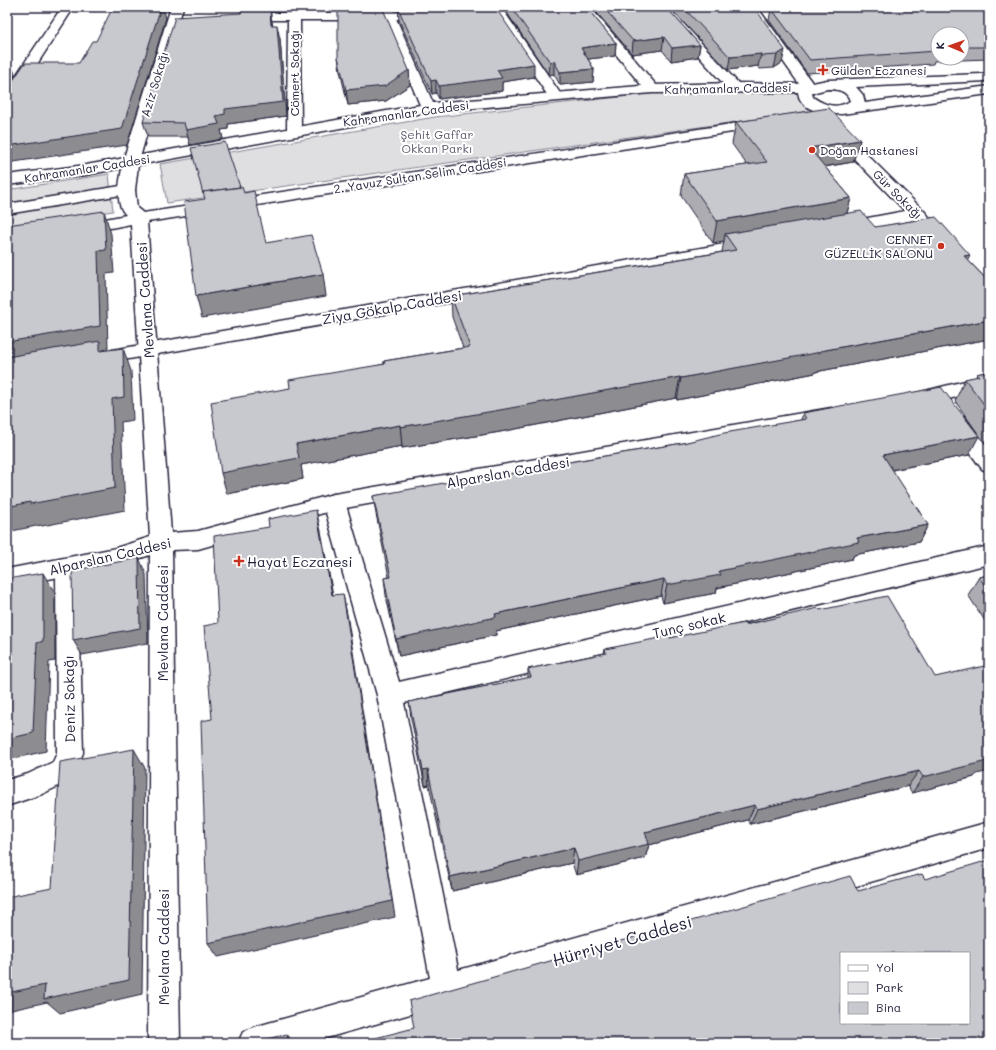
<svg xmlns="http://www.w3.org/2000/svg" width="996" height="1050" font-family="Mali,sans-serif">
<style>
.green{fill:#dfdfe2;stroke:#80808e}
.lines{fill:none;stroke-linecap:round;stroke-linejoin:round}
.pedestrian-casing{stroke:#22223b;stroke-width:3}
.minor-casing{stroke:#22223b;stroke-width:3}
.tertiary-casing{stroke:#22223b;stroke-width:3}
.pedestrian{fill:#fff;fill-rule:evenodd}
.minor{fill:#fff;fill-rule:evenodd}
.tertiary{fill:#fff;fill-rule:evenodd}
.wall{fill:#acacb2;stroke:#22223b;fill-rule:evenodd}
.shaded-wall{fill:#8c8c91;stroke:#22223b}
.building{fill:#c8c8cf;stroke:#22223b;fill-rule:evenodd}
.poi-dot{fill:#c8321e;stroke:#fff;stroke-width:1.5}
.labels{text-anchor:middle;dominant-baseline:central;stroke-width:4;stroke-linejoin:round;paint-order:stroke}
.far-poi-label{font-size:12px;fill:#22223b;stroke:#fff;text-anchor:start}
.far-street-label{font-size:12px;fill:#22223b;stroke:#fff}
.far-park-label{font-size:12px;fill:#5b5b6d;stroke:#fff}
.street-label{font-size:14px;fill:#22223b;stroke:#fff}
.poi-label{font-size:14px;fill:#22223b;stroke:#fff;text-anchor:start}
.near-street-label{font-size:17px;fill:#22223b;stroke:#fff}
</style>
<rect width="100%" height="100%" fill="#fff"/>
<filter id="ink" filterUnits="userSpaceOnUse"><feTurbulence type="fractalNoise" baseFrequency=".025" numOctaves="2"/><feDisplacementMap in="SourceGraphic" scale="8" xChannelSelector="R" yChannelSelector="G"/><feConvolveMatrix kernelMatrix="1 2 1 2 8 2 1 2 1" color-interpolation-filters="sRGB"/></filter>
<g filter="url(#ink)">
<g class="green">
<polygon points="794,87 812,111 167,203 160,164 435,117 704,88"/>
<polygon points="109,174 113,211 7,227 7,190"/>
</g>
<g class="lines">
<defs>
<g id="pedestrian">
<polygon points="127,185 133,187 135,190 133,193 7,214 7,204"/>
<polygon points="989,822 989,848 309,1043 238,1043 243,1032 254,1027"/>
</g>
<g id="minor">
<polygon points="62,7 74,7 12,103 7,104 7,89"/>
<polygon points="171,7 183,7 139,161 136,164 126,164 123,161"/>
<polygon points="433,7 472,7 466,11 389,20 300,20 301,131 299,134 289,134 287,131 288,20 252,20 247,19 246,16 247,13 389,12"/>
<polygon points="489,7 501,7 562,96 560,99 550,99"/>
<polygon points="577,7 590,7 657,86 659,89 657,92 647,92"/>
<polygon points="655,7 668,7 739,84 741,87 739,90 729,90"/>
<polygon points="745,7 757,7 816,88 814,91 804,91"/>
<path d="M835 127 840 128 924 211 934 223 932 227C923 229 920 226 914 220L842 233 836 232 834 228 836 224 905 211 830 134 828 131 830 128Z"/>
<polygon points="753,239 759,240 761,244 759,248 95,365 88,363 86,359 88,355 95,353"/>
<polygon points="957,414 964,416 989,449 989,472 982,469 947,421 950,416"/>
<polygon points="334,494 342,496 345,502 399,682 989,546 989,564 404,703 462,989 458,1000 447,1004 436,1000 432,989 377,695 323,502 326,496"/>
<polygon points="67,558 75,561 78,567 83,753 71,780 42,794 7,806 7,780 28,774 53,762 57,753 56,567 59,561"/>
</g>
<g id="tertiary">
<path d="M382 7H394L395 16 433 103 652 85 734 83 808 84 827 80 982 74 987 75 989 78 987 81 856 87 863 95 865 103 989 86V94L842 114C826 114 800 112 798 92L652 93 428 112 138 165 135 190 137 208 143 213 765 119 770 120 772 123 770 126 765 127 147 222 171 533 198 531 334 494 831 408 838 410 841 415 838 420 831 422 334 510 198 549 172 550 180 1043H148L150 555 116 566 7 587V569L116 548 150 537 131 224 80 234 74 233 72 229 74 225 80 224 126 215C114 204 120 182 122 168L86 175 7 185V175L86 165 420 105 383 16ZM827 89C836 89 847 90 850 101 838 109 825 106 813 97L812 93Z"/>
<polygon points="989,375 989,389 916,407 909,405 906,400 909,395"/>
</g>
</defs>
<use href="#pedestrian" class="pedestrian-casing"/>
<use href="#minor" class="minor-casing"/>
<use href="#tertiary" class="tertiary-casing"/>
<use href="#pedestrian" class="pedestrian"/>
<use href="#minor" class="minor"/>
<use href="#tertiary" class="tertiary"/>
</g>
<g class="wall">
<polygon points="503,7 586,7 616,43 615,56 588,59 594,69 593,82 560,85 554,74 549,75"/>
<polygon points="592,7 666,7 700,45 698,57 671,61 662,50 632,54"/>
<polygon points="669,7 754,7 782,63 774,68 760,69 758,66 728,70"/>
<path d="M758 7H989V59L934 61 933 64 807 73 769 20 771 9 762 10ZM938 34H962V58H938Z"/>
<polygon points="398,8 534,77 502,82 502,91 439,99 436,93 432,94 399,20"/>
<polygon points="272,22 273,25 280,39 286,116 228,124 228,129 221,130 223,139 190,145 188,137 148,137 143,122"/>
<polygon points="338,57 409,70 410,85 386,101 348,105 340,71"/>
<polygon points="736,122 860,140 853,162 825,167 851,198 847,213 875,227 970,255 968,260 989,282 989,339 815,372 815,373 677,400 676,398 500,432 402,448 402,446 301,465 303,479 227,494 290,388 384,364 384,361 463,348 452,317 451,296 722,252 724,241 713,243 681,196 684,174 747,165 732,144"/>
<polygon points="989,371 989,449 955,401 965,379 976,377 977,374"/>
<polygon points="803,413 969,455 892,470 928,525 919,542 854,555 852,559 717,588 716,593 663,603 661,596 496,631 496,635 399,656 386,596 384,578 389,577 376,514 373,496 545,468 545,466 683,443 801,420"/>
<polygon points="989,575 989,627 968,595 979,577"/>
<polygon points="820,610 977,774 974,777 912,793 908,786 750,824 748,820 649,845 645,858 576,875 572,863 452,891 429,785 425,786 411,719 409,702 528,678 528,669 604,653 605,649 670,638"/>
</g>
<g class="shaded-wall">
<polygon points="161,7 163,7 166,18 127,145 7,163 7,146"/>
<polygon points="762,7 791,7 771,8 771,9 762,10"/>
<polygon points="270,8 272,22 274,39 271,25"/>
<polygon points="277,25 280,39 286,116 228,124 228,129 221,130 223,139 190,145 186,130 216,116 225,109"/>
<polygon points="664,37 662,50 632,54 633,41"/>
<polygon points="616,43 615,56 580,60 581,48"/>
<polygon points="700,45 698,57 671,61 672,48"/>
<polygon points="785,50 782,63 774,68 777,55"/>
<polygon points="761,54 758,66 728,70 730,57"/>
<polygon points="9,60 15,74 7,87 7,63"/>
<polygon points="554,61 554,74 549,75 550,62"/>
<polygon points="534,64 534,77 502,82 502,91 439,99 439,86 497,70"/>
<polygon points="594,69 593,82 560,85 560,72"/>
<polygon points="409,70 410,85 386,101 348,105 346,90"/>
<polygon points="436,80 436,93 432,94 431,81"/>
<polygon points="860,140 853,162 803,170 809,148"/>
<polygon points="851,198 845,220 725,234 724,241 713,243 717,221"/>
<polygon points="104,211 111,234 114,273 106,274 108,349 103,350 109,364 7,366 7,342 98,251"/>
<polygon points="970,255 961,276 964,256"/>
<polygon points="323,274 326,296 202,318 196,296"/>
<polygon points="989,320 989,339 815,372 815,373 677,400 681,378 820,351"/>
<polygon points="123,348 131,371 133,420 121,422 125,510 42,526 41,525 7,532 7,507 112,399"/>
<polygon points="680,377 676,398 500,432 402,448 400,427"/>
<polygon points="400,425 402,446 301,465 303,479 227,494 221,473 296,444"/>
<polygon points="979,436 969,455 875,473 883,455"/>
<polygon points="316,510 321,531 337,616 332,595"/>
<polygon points="928,525 919,542 854,555 852,559 717,588 716,593 663,603 667,585 719,571 857,538"/>
<polygon points="139,558 146,574 148,643 82,655 73,640"/>
<polygon points="43,573 55,593 55,661 49,662 46,751 7,760 7,739 37,643"/>
<polygon points="664,579 661,596 496,631 496,635 399,656 396,639 495,614"/>
<polygon points="343,594 347,614 395,917 218,957 208,943"/>
<polygon points="134,749 145,768 142,994 60,1013 47,1002 7,1011 7,993"/>
<polygon points="989,758 989,771 977,774 974,777 912,793 923,777"/>
<polygon points="428,769 429,785 425,786 423,770"/>
<polygon points="919,771 908,786 750,824 757,809"/>
<polygon points="755,805 748,820 649,845 645,858 576,875 578,861 645,832"/>
<polygon points="7,806 10,809 7,844"/>
<polygon points="574,848 572,863 452,891 450,877"/>
<polygon points="287,1034 293,1043 288,1043"/>
</g>
<g class="building">
<polygon points="113,7 161,7 122,129 7,146 7,89 25,63 79,63 92,41 96,41"/>
<polygon points="406,7 495,7 534,64 497,70 502,78 439,86 436,80 431,81 398,8"/>
<polygon points="511,7 586,7 616,43 581,48 594,69 560,72 554,61 550,62"/>
<polygon points="603,7 666,7 700,45 672,48 664,37 633,41"/>
<polygon points="683,7 754,7 785,50 777,55 762,56 761,54 730,57"/>
<polygon points="779,7 989,7 989,47 962,47 962,34 938,34 938,48 935,48 937,51 810,60 771,8"/>
<polygon points="270,8 271,25 277,25 283,102 225,109 225,114 216,116 219,124 186,130 184,123 143,122 175,17 241,13 241,10"/>
<polygon points="383,9 409,70 385,86 346,90 338,57 338,11"/>
<polygon points="829,108 860,140 809,148 851,198 717,221 684,174 767,162 736,122"/>
<polygon points="225,142 240,187 203,192 203,194 191,148"/>
<polygon points="242,187 244,193 254,191 266,243 311,235 323,274 196,296 184,202 205,199 203,192"/>
<polygon points="104,211 106,250 98,251 100,326 7,342 7,225"/>
<polygon points="861,211 875,227 936,217 970,255 964,256 989,282 989,320 820,351 821,352 681,378 680,377 500,410 400,427 400,425 296,444 299,458 221,473 211,402 290,388 289,380 385,364 384,361 470,347 451,296 736,250 725,234"/>
<polygon points="100,341 100,351 123,348 124,397 112,399 115,488 30,504 30,502 7,507 7,357"/>
<polygon points="989,371 989,411 965,379 979,376 977,374"/>
<polygon points="941,387 979,436 883,455 928,525 857,538 859,542 719,571 721,575 667,585 664,579 495,614 496,617 396,639 384,578 391,577 373,496 460,480 461,482 546,468 545,466 683,443 724,433 806,419 803,413"/>
<polygon points="316,510 332,595 343,594 392,901 208,943 201,721 212,719 204,626 218,623 214,536 269,527 268,519"/>
<polygon points="139,558 140,628 73,640 72,572 76,572 76,570"/>
<polygon points="43,573 43,641 37,643 33,733 7,739 7,579"/>
<polygon points="989,575 989,592 979,577"/>
<polygon points="887,596 935,677 989,665 989,758 986,759 987,761 923,777 919,771 757,809 755,805 645,832 649,844 578,861 574,848 450,877 428,769 423,770 409,702 531,677 528,669 606,653 605,649 669,636 670,638 744,623 745,625 818,608 820,610"/>
<polygon points="134,749 129,980 44,999 45,985 7,993 7,897 52,888 60,762"/>
<path d="M989 860V1043H356L414 1028 409 1001 850 876 858 891 922 874 925 879ZM841 953H969V1023H841Z"/>
<polygon points="287,1034 288,1043 251,1043"/>
</g>
</g>
<g class="poi-dot">
<path d="M821 64h4v4h4v4h-4v4h-4v-4h-4v-4h4z"/>
<circle cx="812" cy="150" r="4"/>
<circle cx="941" cy="246" r="4"/>
<path d="M237 555h4v4h4v4h-4v4h-4v-4h-4v-4h4z"/>
</g>
<g class="labels">
<g class="far-poi-label">
<text x="831" y="70">Gülden Eczanesi</text>
<text x="820" y="150">Doğan Hastanesi</text>
<text x="933" y="239" text-anchor="end">CENNET<tspan x="933" dy="14">GÜZELLİK SALONU</tspan></text>
</g>
<g class="far-street-label">
<text transform="translate(294 73) rotate(-90)">Cömert Sokağı</text>
<text transform="translate(154 84) rotate(-73)">Aziz Sokağı</text>
<text transform="translate(728 88) rotate(-1)">Kahramanlar Caddesi</text>
<text transform="translate(406 113) rotate(-8)">Kahramanlar Caddesi</text>
<text transform="translate(87 168) rotate(-9)">Kahramanlar Caddesi</text>
<text transform="translate(420 175) rotate(-9)">2. Yavuz Sultan Selim Caddesi</text>
<text transform="translate(898 194) rotate(45)">Gür Sokağı</text>
</g>
<g class="far-park-label">
<text x="437" y="134">Şehit Gaffar<tspan x="437" dy="14">Okkan Parkı</tspan></text>
</g>
<g class="street-label">
<text transform="translate(145 300) rotate(-94)">Mevlana Caddesi</text>
<text transform="translate(392 307) rotate(-10)">Ziya Gökalp Caddesi</text>
<text transform="translate(508 472) rotate(-10)">Alparslan Caddesi</text>
<text transform="translate(110 556) rotate(-13)">Alparslan Caddesi</text>
<text transform="translate(162 623) rotate(-90)">Mevlana Caddesi</text>
<text transform="translate(689 625) rotate(-13)">Tunç sokak</text>
<text transform="translate(69 699) rotate(-91)">Deniz Sokağı</text>
<text transform="translate(163 947) rotate(-90)">Mevlana Caddesi</text>
</g>
<g class="poi-label">
<text x="247" y="561">Hayat Eczanesi</text>
</g>
<g class="near-street-label">
<text transform="translate(622 940) rotate(-16)">Hürriyet Caddesi</text>
</g>
</g>
<rect width="996" height="1050" fill="none" stroke="#fff" stroke-width="24"/>
<rect x="12" y="12" width="972" height="1026" fill="none" stroke="#22223b" stroke-width="1.5" filter="url(#ink)"/>
<rect x="840" y="952" width="130" height="72" fill="#ffffff" stroke="#a7a7b1"/>
<rect x="848" y="965" width="20" height="6" fill="#ffffff" stroke="#a7a7b1"/>
<text x="876" y="972" font-size="12" fill="#22223b">Yol</text>
<rect x="848" y="982" width="20" height="12" fill="#dfdfe2" stroke="#a7a7b1"/>
<text x="876" y="992" font-size="12" fill="#22223b">Park</text>
<rect x="848" y="1002" width="20" height="12" fill="#c8c8cf" stroke="#a7a7b1"/>
<text x="876" y="1012" font-size="12" fill="#22223b">Bina</text>
<g transform="translate(950 46) rotate(272)"><circle r="19" fill="#ffffff" stroke="#a7a7b1"/>
<path d="M0-3L7 15L0 10L-7 15Z" fill="#c8321e"/>
<text y="-6" font-size="11" font-weight="bold" text-anchor="middle" fill="#22223b">K</text>
</g>
</svg>
